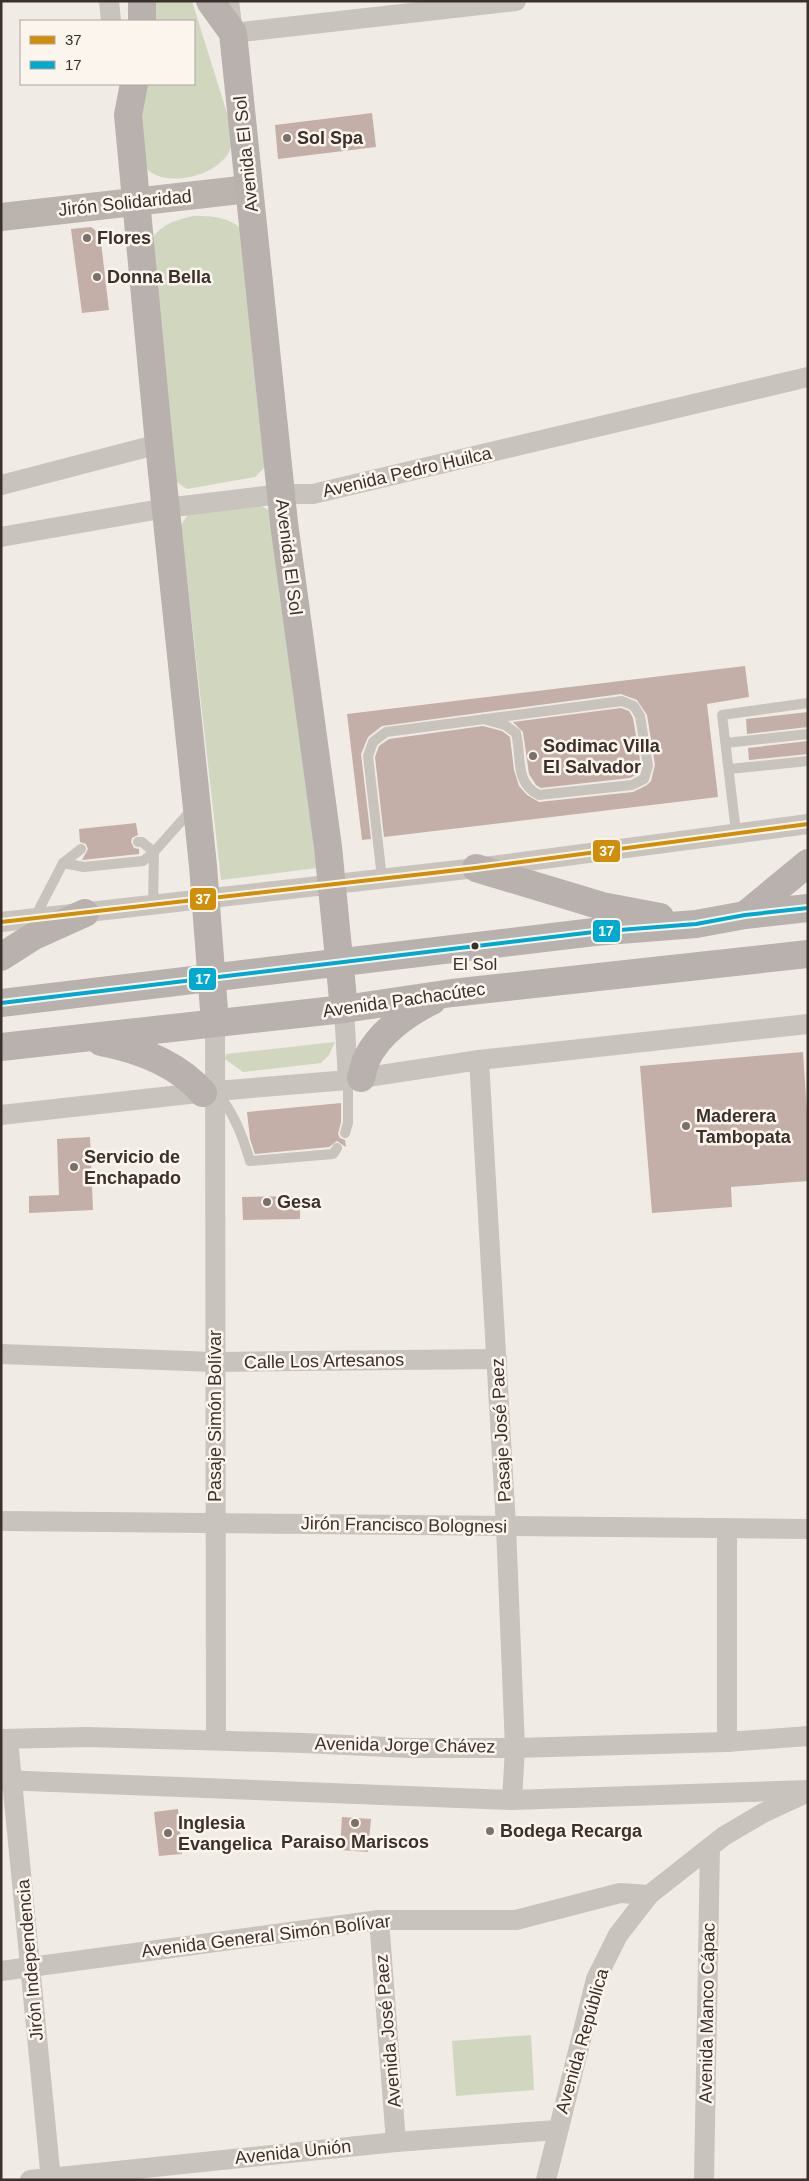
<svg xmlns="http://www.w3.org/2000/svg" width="809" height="2181" font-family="Arial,sans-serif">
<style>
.green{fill:#d1d6bf}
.building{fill:#c3afa7}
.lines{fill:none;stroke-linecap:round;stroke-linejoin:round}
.lane{stroke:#c9c3be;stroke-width:10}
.street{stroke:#c9c3be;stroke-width:20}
.secondary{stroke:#bab3ae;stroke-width:28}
.primary{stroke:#b8b1ad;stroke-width:28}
.bus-1-casing{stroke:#fbf5ee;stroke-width:8}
.bus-2-casing{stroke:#fbf5ee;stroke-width:8}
.bus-1{stroke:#d18e09;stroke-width:4}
.bus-2{stroke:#00a9ce;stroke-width:4}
.poi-dot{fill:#7a716c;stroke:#fbf5ee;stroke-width:2}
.bus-dot{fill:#3b302b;stroke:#fbf5ee;stroke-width:2}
.labels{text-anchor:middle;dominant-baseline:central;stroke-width:5;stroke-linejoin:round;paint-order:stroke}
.bus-label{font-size:17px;fill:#3b302b;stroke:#fbf5ee}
.poi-label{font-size:18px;font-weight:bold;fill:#3b302b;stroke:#fbf5ee;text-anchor:start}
.street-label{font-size:18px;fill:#3b302b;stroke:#fbf5ee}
.line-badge{stroke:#fbf5ee;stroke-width:2}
.badge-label{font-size:14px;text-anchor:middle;font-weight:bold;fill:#fff}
</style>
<rect width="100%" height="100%" fill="#f0ebe5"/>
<g class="green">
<path d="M150 1H192L231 126C232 135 233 144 229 152 214 181 145 193 139 153 138 147 139 139 140 134 140 117 141 100 142 84H194V21H149Z"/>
<path d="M194 216C216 216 226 217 244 230L270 462 255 477 187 489 175 481 150 241C161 224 175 220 194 216Z"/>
<polygon points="257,503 276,515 317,868 221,880 181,525 189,513"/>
<polygon points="335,1042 329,1055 321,1063 243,1072 225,1059 226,1054"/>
<polygon points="531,2035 534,2090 456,2096 452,2041"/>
</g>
<g class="building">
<polygon points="372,113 376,147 278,159 275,125"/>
<polygon points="91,227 100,234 109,310 82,313 71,229"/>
<polygon points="745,666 749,697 707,704 718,797 384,837 375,757 379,746 389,739 483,726 502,731 510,737 514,770 519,786 527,795 539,802 633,792 647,785 651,781 655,765 647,715 637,700 621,694 382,726 368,737 361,754 371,839 362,840 347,714"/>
<polygon points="621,708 629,711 633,718 641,766 638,774 630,778 541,788 536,785 529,774 523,732 513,722"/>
<polygon points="808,712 808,727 747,734 746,719"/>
<polygon points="808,741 808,754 749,760 748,748"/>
<polygon points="136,823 138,835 132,838 131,842 134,848 139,849 139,854 82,860 88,849 86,844 80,842 79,829"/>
<polygon points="803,1052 808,1128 808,1181 731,1187 732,1207 652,1213 640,1066"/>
<polygon points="341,1103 341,1122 338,1134 340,1138 345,1140 346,1147 337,1141 329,1147 255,1154 250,1139 247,1112"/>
<polygon points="90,1137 93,1210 29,1213 29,1196 59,1195 57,1139"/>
<polygon points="300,1196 300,1219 243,1220 242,1197"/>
<polygon points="178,1809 182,1854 159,1856 154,1812"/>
<polygon points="342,1817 371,1819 368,1852 340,1850"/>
</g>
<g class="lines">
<g class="lane">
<polyline points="726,743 808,734"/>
<polyline points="729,769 808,761"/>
<polyline points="736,832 722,715 808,703"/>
<polyline points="138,842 142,842 154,852 153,905"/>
<polyline points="63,863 84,867 143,861 154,852 193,808"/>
<path d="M382 878 368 756 373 742 386 732 622 701 634 706 640 716 648 766 644 779 632 785 539 795C514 783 522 756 516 733L505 725 483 719"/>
<polyline points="34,919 63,863 81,849"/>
<path d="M217 1092C234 1114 242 1134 250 1161L333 1154 337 1148"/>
<polyline points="345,1133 348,1123 348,1080"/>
</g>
<g class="street">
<polyline points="109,1 111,21"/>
<polyline points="229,1 233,33 516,1"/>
<polyline points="1,485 159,444"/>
<polyline points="1,537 166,508 281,494 313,494 808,377"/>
<polyline points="1,922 476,868 808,824"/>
<polyline points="344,1009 348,1080"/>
<polyline points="215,1023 216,1740"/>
<polyline points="479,1060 506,1526 515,1748 512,1800"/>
<polyline points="1,1115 216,1091 348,1080 479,1060 808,1024"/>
<polyline points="1,1354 215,1362 497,1359"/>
<polyline points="1,1521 808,1529"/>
<polyline points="727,1528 727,1742"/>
<polyline points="1,1739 87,1737 304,1743 409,1748 515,1748 727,1742 808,1736"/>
<polyline points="8,1740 51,2180"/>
<polyline points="1,1780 512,1800 808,1790"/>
<polyline points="379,1920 396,2142"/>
<polyline points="1,1971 379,1920 516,1920 620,1893 649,1895"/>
<polyline points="30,2180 396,2142 557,2130"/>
<polyline points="546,2180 596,1979 618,1935 649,1895 724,1836 763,1813 802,1795"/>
<polyline points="704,2180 710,1847"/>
</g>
<polyline class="secondary" points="1,217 249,189"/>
<g class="primary">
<polyline points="210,1 233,33 284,523 328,847 344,1009"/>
<polyline points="142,21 142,1"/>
<polyline points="134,84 128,115 159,444 203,866 215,1023"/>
<polyline points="476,868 602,906 660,917"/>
<polyline points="745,915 808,863"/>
<polyline points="1,957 34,936 85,913"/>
<polyline points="1,1003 594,932 696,924 745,915 808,908"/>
<path d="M101 1042C138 1049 177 1063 203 1093"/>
<polyline points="1,1047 344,1009 452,993 808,954"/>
<path d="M361 1078C363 1072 364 1064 367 1058 379 1033 407 1013 432 1001"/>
</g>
<defs>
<polyline id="bus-1" points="1,922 476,868 808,824"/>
<polyline id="bus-2" points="1,1003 594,932 696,924 745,915 808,908"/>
</defs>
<use href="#bus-1" class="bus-1-casing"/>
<use href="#bus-2" class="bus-2-casing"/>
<use href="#bus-1" class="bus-1"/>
<use href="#bus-2" class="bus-2"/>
</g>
<g class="poi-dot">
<circle cx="287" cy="138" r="5"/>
<circle cx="87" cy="238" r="5"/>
<circle cx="97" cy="277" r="5"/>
<circle cx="533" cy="756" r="5"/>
<circle cx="686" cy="1126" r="5"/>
<circle cx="74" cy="1167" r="5"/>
<circle cx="267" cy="1202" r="5"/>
<circle cx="355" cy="1823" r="5"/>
<circle cx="490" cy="1831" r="5"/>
<circle cx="168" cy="1833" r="5"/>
</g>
<circle class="bus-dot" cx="475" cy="946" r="4.5"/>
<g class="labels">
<g class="bus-label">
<text x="475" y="964">El Sol</text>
</g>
<g class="poi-label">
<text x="297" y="138">Sol Spa</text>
<text x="97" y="238">Flores</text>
<text x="107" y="277">Donna Bella</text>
<text x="543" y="746">Sodimac Villa<tspan x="543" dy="21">El Salvador</tspan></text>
<text x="696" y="1116">Maderera<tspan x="696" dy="21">Tambopata</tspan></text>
<text x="84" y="1157">Servicio de<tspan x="84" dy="21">Enchapado</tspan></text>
<text x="277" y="1202">Gesa</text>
<text x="178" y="1823">Inglesia<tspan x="178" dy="21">Evangelica</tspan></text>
<text x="500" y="1831">Bodega Recarga</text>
<text x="355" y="1842" text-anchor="middle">Paraiso Mariscos</text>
</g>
<g class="street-label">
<text transform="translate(246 154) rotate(-96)">Avenida El Sol</text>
<text transform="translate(125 203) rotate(-6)">Jirón Solidaridad</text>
<text transform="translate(407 472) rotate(-13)">Avenida Pedro Huilca</text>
<text transform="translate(289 557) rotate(83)">Avenida El Sol</text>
<text transform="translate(404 1000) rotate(-8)">Avenida Pachacútec</text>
<text transform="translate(324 1361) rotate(-1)">Calle Los Artesanos</text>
<text transform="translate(215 1416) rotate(-90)">Pasaje Simón Bolívar</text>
<text transform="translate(501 1430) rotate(-93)">Pasaje José Paez</text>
<text transform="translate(404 1525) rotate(1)">Jirón Francisco Bolognesi</text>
<text transform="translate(405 1745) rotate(1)">Avenida Jorge Chávez</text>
<text transform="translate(266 1936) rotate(-7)">Avenida General Simón Bolívar</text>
<text transform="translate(30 1960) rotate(-95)">Jirón Independencia</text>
<text transform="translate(707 2013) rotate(-89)">Avenida Manco Cápac</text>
<text transform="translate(388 2031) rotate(-95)">Avenida José Paez</text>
<text transform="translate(582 2041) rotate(-74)">Avenida República</text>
<text transform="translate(293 2152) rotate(-6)">Avenida Unión</text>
</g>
</g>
<g class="line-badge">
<rect x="592" y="839" width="29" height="24" rx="5" fill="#d18e09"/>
<rect x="189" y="887" width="28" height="24" rx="5" fill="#d18e09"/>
<rect x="592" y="919" width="29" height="24" rx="5" fill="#00a9ce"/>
<rect x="188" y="967" width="29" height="24" rx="5" fill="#00a9ce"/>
</g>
<g class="badge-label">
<text x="607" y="856">37</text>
<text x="203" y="904">37</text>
<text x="606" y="936">17</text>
<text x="203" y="984">17</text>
</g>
<rect width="809" height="2181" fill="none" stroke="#3b302b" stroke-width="5"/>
<rect x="20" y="20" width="175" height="65" fill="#fbf5ee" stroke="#aea6a0"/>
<rect x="30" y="36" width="25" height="8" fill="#d18e09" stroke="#aea6a0"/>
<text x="65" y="45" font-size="15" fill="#3b302b">37</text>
<rect x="30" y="61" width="25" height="8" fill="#00a9ce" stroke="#aea6a0"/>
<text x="65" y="70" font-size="15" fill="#3b302b">17</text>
</svg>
